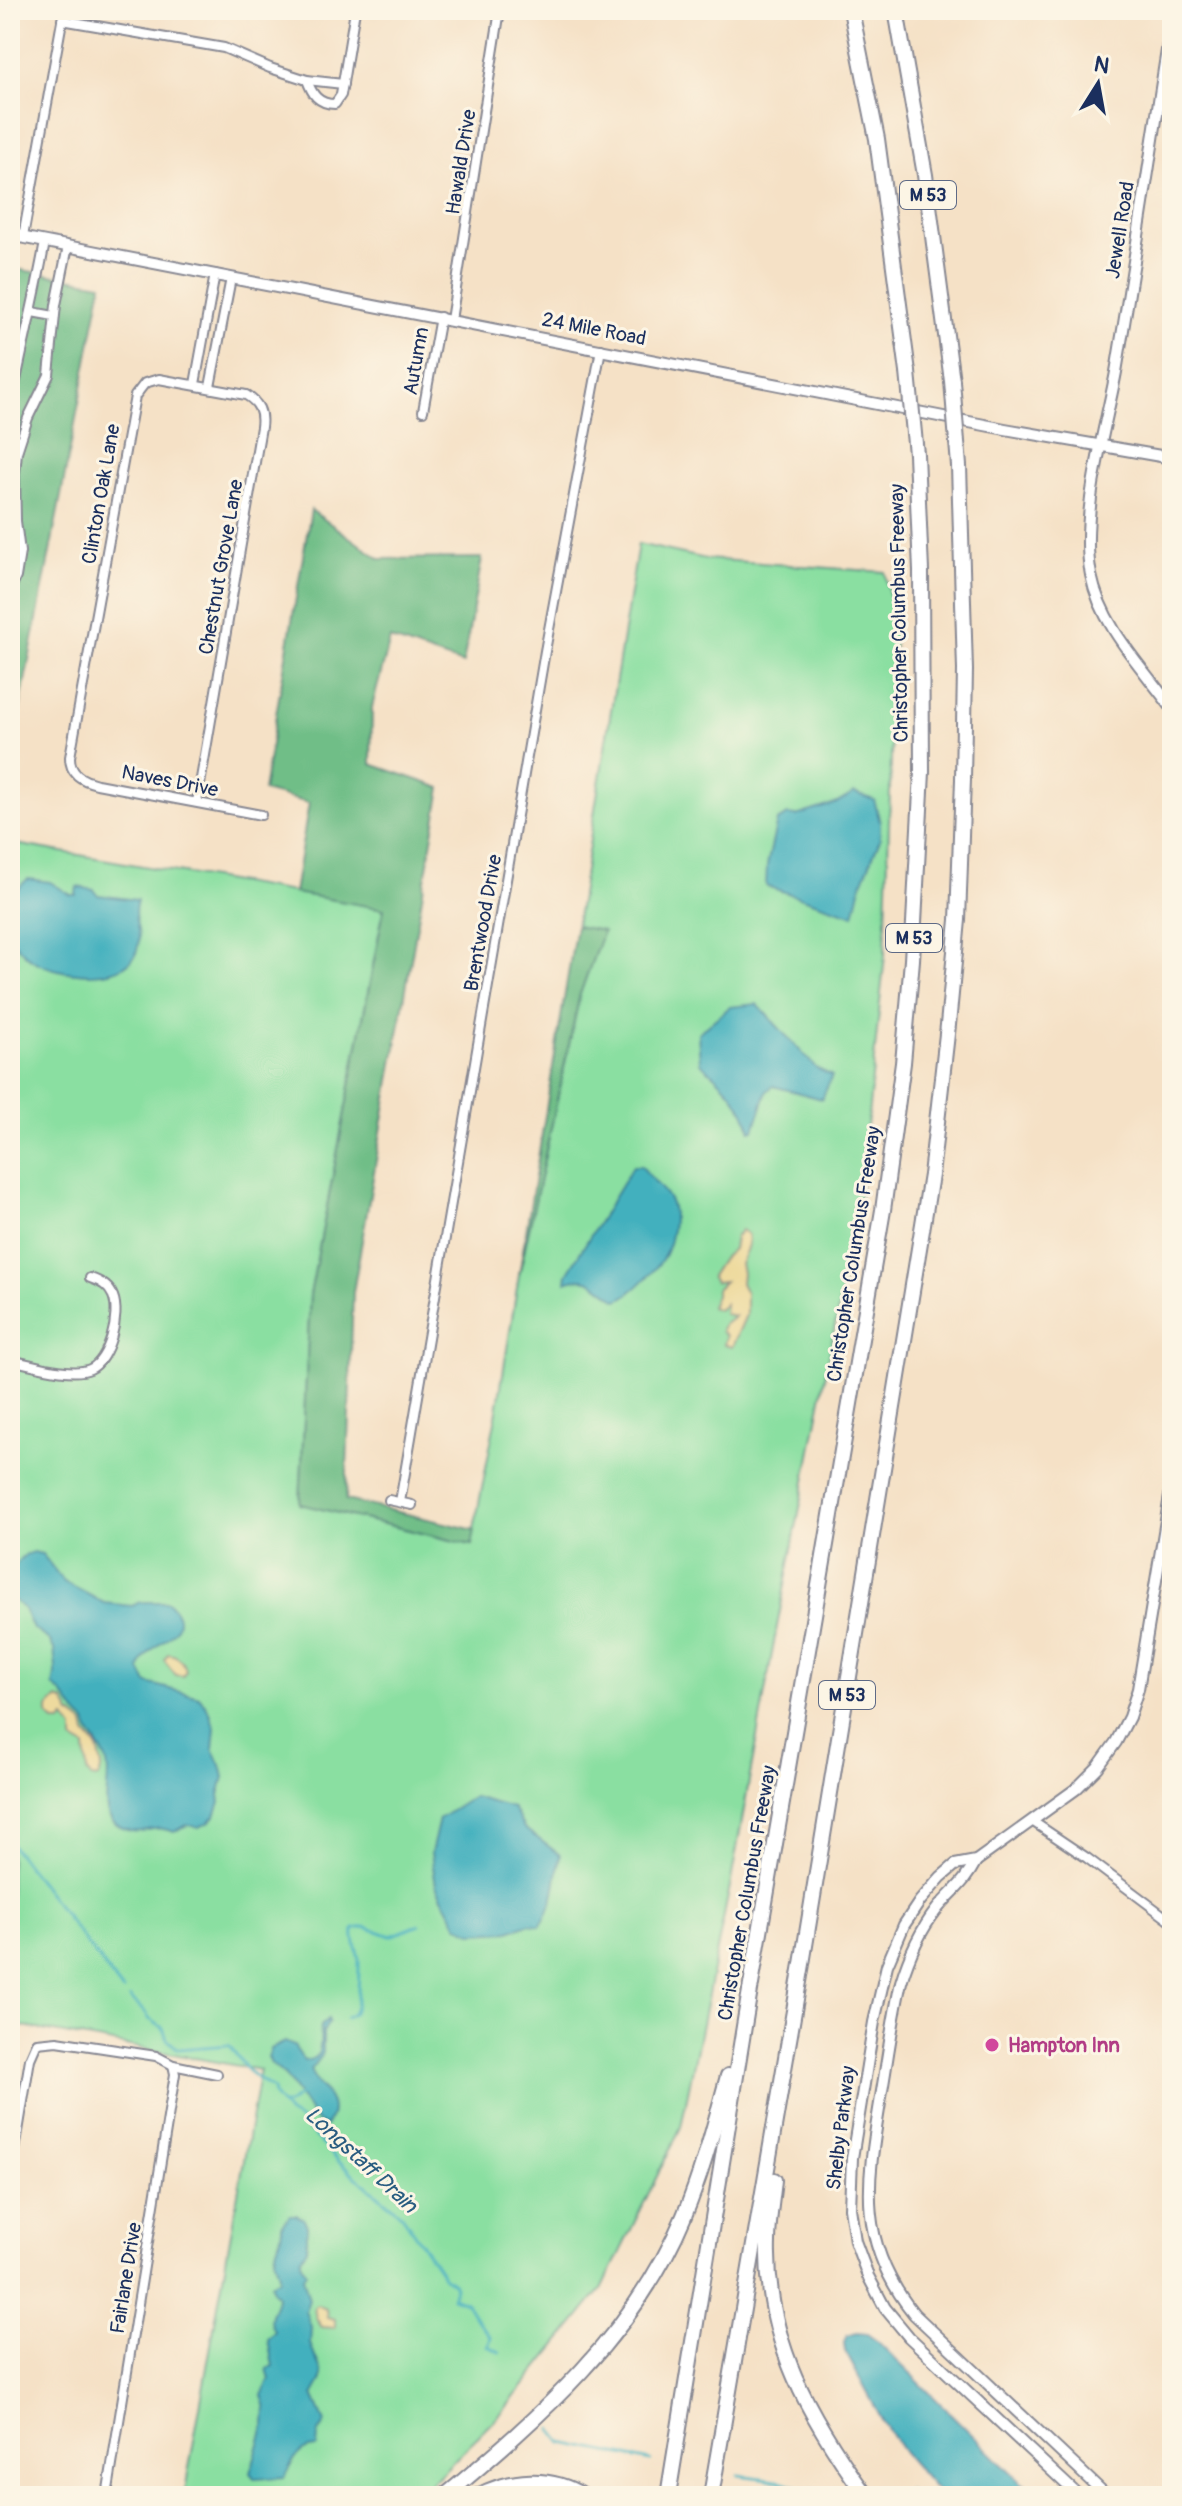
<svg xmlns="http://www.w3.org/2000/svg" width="1182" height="2506" font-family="Pangolin,sans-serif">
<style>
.green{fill:#8adfa1;stroke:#528780;stroke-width:2}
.forest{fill:#6fbe87;stroke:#457672;stroke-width:2}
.sand{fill:#eeda9e;stroke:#84847e;stroke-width:2}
.water{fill:#42b0be;stroke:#2e708e;stroke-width:2}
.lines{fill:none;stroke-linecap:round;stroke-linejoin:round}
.stream{stroke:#42b0be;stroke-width:3}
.minor-casing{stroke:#888892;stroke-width:12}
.tertiary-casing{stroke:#888892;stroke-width:14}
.motorway-casing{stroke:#888892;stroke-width:18}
.minor{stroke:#fff;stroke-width:8}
.tertiary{stroke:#fff;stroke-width:10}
.motorway{stroke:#fff;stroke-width:14}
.motorway-bridge-casing{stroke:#888892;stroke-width:18;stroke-linecap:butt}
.motorway-bridge{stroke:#fff;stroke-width:14}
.hotel-dot{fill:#d1479c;stroke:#fcf5e5;stroke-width:3}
.labels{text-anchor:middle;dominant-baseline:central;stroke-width:6;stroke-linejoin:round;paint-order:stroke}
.shield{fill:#fcf5e5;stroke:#5e6a86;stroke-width:2}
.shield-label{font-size:18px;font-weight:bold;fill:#1b2f5e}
.street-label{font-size:20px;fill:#1b2f5e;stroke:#fcf5e5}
.hotel-label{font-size:20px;font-weight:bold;fill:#b23c85;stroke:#fcf5e5;text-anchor:start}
.water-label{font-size:22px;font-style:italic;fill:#295c80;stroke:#fcf5e5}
</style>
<rect width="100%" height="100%" fill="#fcf5e5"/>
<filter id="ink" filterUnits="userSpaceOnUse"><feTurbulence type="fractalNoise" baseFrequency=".0125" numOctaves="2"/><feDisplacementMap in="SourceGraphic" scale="16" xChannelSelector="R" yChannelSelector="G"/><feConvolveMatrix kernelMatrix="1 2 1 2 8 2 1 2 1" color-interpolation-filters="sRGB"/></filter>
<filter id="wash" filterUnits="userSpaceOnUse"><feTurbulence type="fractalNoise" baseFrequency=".006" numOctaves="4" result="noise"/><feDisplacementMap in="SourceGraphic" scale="32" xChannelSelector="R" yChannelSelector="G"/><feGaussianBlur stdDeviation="1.8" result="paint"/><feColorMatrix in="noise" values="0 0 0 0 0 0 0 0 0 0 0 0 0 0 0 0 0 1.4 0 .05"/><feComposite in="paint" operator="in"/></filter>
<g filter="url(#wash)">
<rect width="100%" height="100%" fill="#f5e1c6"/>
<polygon class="green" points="638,544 706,559 885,572 895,628 885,955 859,1201 775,1637 731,1881 681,2127 602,2289 504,2410 419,2496 184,2496 260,2070 10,2024 10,843 384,908 310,1295 300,1504 471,1545 497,1411 519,1275 580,994 602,932 576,926"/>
<g class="forest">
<polygon points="10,268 102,284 10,758"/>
<polygon points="311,510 380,559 482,558 463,664 390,639 372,707 371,764 441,788 353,1292 346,1500 475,1530 472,1545 300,1504 310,1295 384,909 294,893 309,803 263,791"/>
<polygon points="576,926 603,931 580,994 519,1275"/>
</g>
<g class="sand">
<path d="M741 1230 747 1234C750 1245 745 1254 740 1264L742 1273 741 1283 746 1293V1315L732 1347 724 1345 726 1336 721 1331C722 1321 729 1323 735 1316L724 1314 725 1304 718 1310 711 1307 716 1295V1289L724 1281 715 1282 711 1276 722 1259 733 1249 735 1237Z"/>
<path d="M168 1654C178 1655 184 1662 186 1671L183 1676 176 1675 164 1660Z"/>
<polygon points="57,1699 64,1701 71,1714 84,1724 86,1734 98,1748 102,1766 99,1777 92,1778 87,1773 85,1747 73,1740 73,1729 65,1718 61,1722 54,1722 48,1716 48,1708"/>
<path d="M318 2305 326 2309 327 2317 335 2319V2328L322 2327C317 2321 313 2314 315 2306Z"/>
</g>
<g class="water">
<polygon points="854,793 874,800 880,822 880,839 861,885 854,915 766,886 767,866 777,821 788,815 796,816 837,803"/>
<path d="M28 879 50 882 71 895H76L77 887 94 890 98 895 137 900C130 924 145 930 136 953 123 984 58 975 34 961 27 957 17 947 12 939 8 933 10 923 10 915 10 898 14 890 28 879Z"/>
<path d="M757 1004 816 1068 832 1076 822 1099 773 1086 767 1091 754 1130 751 1131C744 1102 722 1081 700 1063L698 1033 730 1007Z"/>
<path d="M633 1166H642C650 1179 668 1192 672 1207 675 1220 671 1240 666 1252 661 1265 631 1296 617 1300 600 1288 590 1272 566 1282L567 1274Z"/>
<path d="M33 1552 42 1554 64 1582 104 1603 132 1606 140 1602H168C172 1607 178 1613 178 1619 179 1640 143 1645 140 1670L147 1683 199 1697 207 1707 215 1728 213 1749 221 1765 224 1777 219 1795 220 1802 215 1816 208 1823 199 1827 187 1825 174 1832C152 1823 147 1834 131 1831 89 1820 115 1785 106 1760 101 1745 89 1737 86 1722 69 1710 71 1698 53 1686L56 1668 54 1649 49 1640 33 1629 24 1609 10 1597C10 1577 10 1559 33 1552Z"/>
<path d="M473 1797 513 1808 524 1828 560 1855C556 1879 555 1906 540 1926L529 1924 509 1931 473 1933 457 1924 436 1886 431 1853 439 1819Z"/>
<path d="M328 2019 329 2022 323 2032V2053L310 2070C317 2090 344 2100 326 2126L316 2121 285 2076 271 2064 268 2057 271 2049 285 2042 294 2046 304 2061C326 2059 319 2041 321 2026Z"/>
<path d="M290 2215H296L304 2219 307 2226V2249L300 2258V2262L306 2272 303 2277 309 2300 305 2311 311 2327 310 2344 322 2373V2379L313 2395 325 2422 318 2435 317 2447C297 2447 293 2463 284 2477L255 2479 250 2473 265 2424 266 2408 262 2395 270 2380 267 2369 273 2366 268 2340 275 2332C263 2317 277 2310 277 2295L273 2291 271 2284 279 2279C280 2270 275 2267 275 2259 275 2247 283 2238 282 2225Z"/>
<polygon points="857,2333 867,2334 878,2342 1019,2481 1041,2496 941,2496 906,2456 883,2422 845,2351 844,2343 847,2336"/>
</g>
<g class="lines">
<g class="stream">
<polyline points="10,1843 123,1991"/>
<path d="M130 1998 147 2014 148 2018 163 2028 167 2039 178 2049 229 2045 248 2071 273 2089 274 2096 289 2114 300 2120 340 2163 402 2215 444 2277 453 2282 455 2287 451 2297 466 2302C472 2316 483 2326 491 2338L488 2346 500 2352"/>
<path d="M346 2018 353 2014C359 2004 359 1973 359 1961 358 1950 352 1941 354 1929L366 1927 391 1936 419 1925"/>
<polyline points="282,2105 288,2104 299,2096"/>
<polyline points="552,2429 563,2443 651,2461"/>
<polyline points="738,2475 778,2480 803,2489 839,2493"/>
<polyline points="908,2490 913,2496"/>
</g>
</g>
</g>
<g filter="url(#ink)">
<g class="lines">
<defs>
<g id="minor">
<polyline points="62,20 224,48 270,68 307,80 343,84"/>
<path d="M307 80C312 94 318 104 335 104L341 95 355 10"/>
<polyline points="23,237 64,10"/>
<polyline points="32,312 54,316"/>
<polyline points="451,320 500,10"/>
<polyline points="195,384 215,274"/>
<polyline points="210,387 231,278"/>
<path d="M10 410C21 353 35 298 45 242"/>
<polyline points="423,411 440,317"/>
<polyline points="10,590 16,577 20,552 16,521 15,474 17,452 28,418 49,375 56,305 68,246"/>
<path d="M197 802 261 427C263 412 259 403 246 395L159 379 145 383 135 396 70 757C70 774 81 780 97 784L261 815"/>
<path d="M10 1360C31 1364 71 1377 90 1369 109 1361 121 1315 113 1296 109 1286 100 1281 90 1278"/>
<polyline points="389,1500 412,1505"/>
<polyline points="400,1502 545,651 601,349"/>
<polyline points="1032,1821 1087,1858 1172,1922"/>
<polyline points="10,2180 30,2059 37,2043 57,2041 156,2056 173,2065 217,2074"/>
<polyline points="107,2496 175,2074 173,2065"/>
</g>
<g id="tertiary">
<path d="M1172 19C1153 136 1136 254 1116 372 1105 431 1079 516 1091 575 1101 626 1142 667 1172 708"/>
<polyline points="10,235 1005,429 1172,458"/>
<path d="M976 1861C964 1884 953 1890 937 1909 920 1931 909 1955 901 1982 893 2018 888 2055 882 2091 868 2178 854 2239 914 2314L1107 2496"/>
<polyline points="1079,2496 909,2337 885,2308 868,2276 855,2241 850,2208 852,2158 874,2022 887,1965 904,1925 920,1901 941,1877 955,1865 976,1861 1076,1789 1098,1767 1116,1742 1129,1717 1138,1689 1172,1484"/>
</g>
<g id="motorway">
<polyline points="851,10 877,139 908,372"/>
<polyline points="896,10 925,175 952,381"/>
<path d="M774 2180C772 2201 768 2221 768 2242 765 2342 810 2418 866 2496"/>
<path d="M445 2496C541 2416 635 2334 684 2216 703 2171 715 2123 728 2076"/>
<path d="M478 2496C511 2479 550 2475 583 2496"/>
<polyline points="668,2496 746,2014 883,1210 903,1063 912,960 922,772 921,571 916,454"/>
<polyline points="711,2496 802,1964 931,1175 948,1025 958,920 963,779 965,670 959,466"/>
</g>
</defs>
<use href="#minor" class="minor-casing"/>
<use href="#tertiary" class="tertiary-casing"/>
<use href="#motorway" class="motorway-casing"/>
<use href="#minor" class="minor"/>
<use href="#tertiary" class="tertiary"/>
<use href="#motorway" class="motorway"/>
<defs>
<g id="motorway-bridge">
<polyline points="908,372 916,454"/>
<polyline points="952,381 959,466"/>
</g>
</defs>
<use href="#motorway-bridge" class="motorway-bridge-casing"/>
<use href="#motorway-bridge" class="motorway-bridge"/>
</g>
</g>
<circle class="hotel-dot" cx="992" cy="2045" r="8"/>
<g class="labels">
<g class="shield">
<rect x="900" y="181" width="56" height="28" rx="6"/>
<rect x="886" y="924" width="56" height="28" rx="6"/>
<rect x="819" y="1681" width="56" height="28" rx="6"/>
</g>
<g class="shield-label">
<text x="928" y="195">M 53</text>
<text x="914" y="938">M 53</text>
<text x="847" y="1695">M 53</text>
</g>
<g class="street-label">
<text transform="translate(461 162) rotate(-81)">Hawald Drive</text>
<text transform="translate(1120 230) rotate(-81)">Jewell Road</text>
<text transform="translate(594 329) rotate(11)">24 Mile Road</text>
<text transform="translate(416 361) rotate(-80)">Autumn</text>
<text transform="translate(101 494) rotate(-80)">Clinton Oak Lane</text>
<text transform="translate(221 567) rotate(-80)">Chestnut Grove Lane</text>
<text transform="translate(899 613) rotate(-91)">Christopher Columbus Freeway</text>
<text transform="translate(170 781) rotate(11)">Naves Drive</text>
<text transform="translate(483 923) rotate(-80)">Brentwood Drive</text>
<text transform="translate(854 1254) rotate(-81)">Christopher Columbus Freeway</text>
<text transform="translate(747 1893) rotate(-80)">Christopher Columbus Freeway</text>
<text transform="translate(841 2128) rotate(-83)">Shelby Parkway</text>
<text transform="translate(126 2278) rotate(-81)">Fairlane Drive</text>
</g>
<g class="hotel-label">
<text x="1008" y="2045">Hampton Inn</text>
</g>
<g class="water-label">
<text transform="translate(361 2160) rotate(43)">Longstaff Drain</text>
</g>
</g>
<rect width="1182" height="2506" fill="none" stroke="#fcf5e5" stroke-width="40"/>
<g transform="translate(1098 84) rotate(11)" stroke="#fcf5e5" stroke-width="6" paint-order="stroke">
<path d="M0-6L14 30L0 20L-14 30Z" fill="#1b2f5e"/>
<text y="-12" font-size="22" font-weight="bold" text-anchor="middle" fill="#1b2f5e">N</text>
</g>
</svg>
